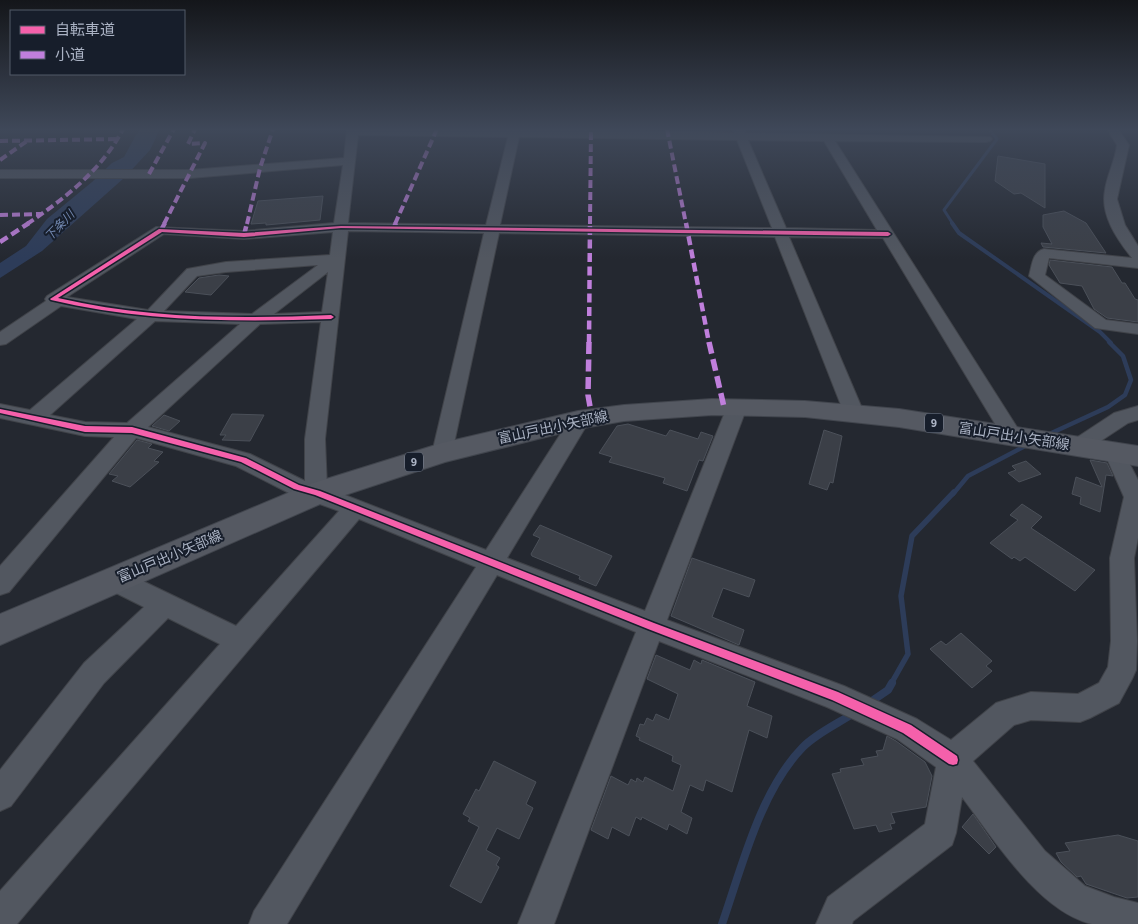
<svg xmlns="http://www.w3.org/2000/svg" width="1138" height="924" font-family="'Source Sans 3','Noto Sans JP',sans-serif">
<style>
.water{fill:#2d3c59}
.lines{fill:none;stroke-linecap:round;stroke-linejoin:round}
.stream-far4{stroke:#2d3c59;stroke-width:3}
.stream-far3{stroke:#2d3c59;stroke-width:4}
.stream-far2{stroke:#2d3c59;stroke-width:4.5}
.stream-far1{stroke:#2d3c59;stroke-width:5.5}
.stream{stroke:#2d3c59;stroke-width:8}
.building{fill:#3b3f47;stroke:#4b5059}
.minor-casing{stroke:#404349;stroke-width:2}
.major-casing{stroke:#41454d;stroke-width:2}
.minor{fill:#525760;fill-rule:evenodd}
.major{fill:#555962;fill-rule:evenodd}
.quiet-far2{stroke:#c07fdc;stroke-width:4;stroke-dasharray:8 4;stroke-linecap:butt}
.quiet-far1{stroke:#c07fdc;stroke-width:4.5;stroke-dasharray:9 4.5;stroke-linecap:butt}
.quiet{stroke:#c07fdc;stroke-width:5.5;stroke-dasharray:12 5.5;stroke-linecap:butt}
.cycleway-casing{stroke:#171e2b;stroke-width:3}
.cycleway{fill:#f560ab;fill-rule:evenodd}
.labels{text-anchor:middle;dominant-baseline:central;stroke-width:4;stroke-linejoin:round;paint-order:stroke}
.far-water-label{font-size:12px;font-style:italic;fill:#7187af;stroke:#171e2b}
.shield{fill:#171e2b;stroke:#7f8696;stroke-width:1}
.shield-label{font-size:12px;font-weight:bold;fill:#abb3c4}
.street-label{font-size:14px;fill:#abb3c4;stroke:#171e2b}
</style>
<rect width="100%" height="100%" fill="#242830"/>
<polygon class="water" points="141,129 160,129 150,150 124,178 42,251 0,278 0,263 26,246 47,219 92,182 112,163 124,157 136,135"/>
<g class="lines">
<polyline class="stream-far4" points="953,224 944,210 997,139 989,129"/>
<polyline class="stream-far3" points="952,223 959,233 1100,332 1111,343"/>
<g class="stream-far2">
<polyline points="1045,436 1108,407 1125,395 1131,380 1123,356 1109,342"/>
<polyline points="953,494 968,476 1029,444"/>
</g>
<polyline class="stream-far1" points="891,684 908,654 901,596 912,536 954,492"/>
<g class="stream">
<polyline points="869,703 888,690 892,683"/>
<path d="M722 924C742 867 760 791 803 747 817 733 837 724 854 713"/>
</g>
</g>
<g class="building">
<polygon points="998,156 1045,164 1045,208 1021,193 1014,194 995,181"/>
<polygon points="323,196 320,220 266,225 266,223 251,224 258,201"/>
<polygon points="1064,211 1086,223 1106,253 1043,247 1041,243 1052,244 1043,227 1043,215"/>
<polygon points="1050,260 1112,267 1122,283 1125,283 1135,299 1138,300 1138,322 1107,318 1094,309 1082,286 1060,283 1049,265"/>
<polygon points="219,275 229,276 211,295 185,292 199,278"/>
<polygon points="232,414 264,415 250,441 222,440 226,435 220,435"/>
<polygon points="164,415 180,421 169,431 152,426"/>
<polygon points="628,424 666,436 670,430 698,439 701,432 713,436 703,461 699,460 687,491 663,483 665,478 609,462 612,457 599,453 617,426"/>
<polygon points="824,430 842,436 833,483 830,482 827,490 809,484"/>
<polygon points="137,440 152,444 148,448 163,452 154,461 159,462 130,487 112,481 118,476 109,474"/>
<polygon points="1090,460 1107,463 1113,476 1106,475 1100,512 1080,504 1081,497 1072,494 1076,477 1102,487"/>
<polygon points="1026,461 1041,474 1019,482 1008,473 1016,470 1012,466"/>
<polygon points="1022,504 1042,517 1031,528 1095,570 1075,591 1025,557 1020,561 1014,557 1012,559 990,543 1018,520 1010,515"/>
<polygon points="540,525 612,556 596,586 579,579 580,576 532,556 531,554 540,538 533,535"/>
<polygon points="692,558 755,580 749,597 723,588 712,617 744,630 739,645 671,616"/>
<polygon points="961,633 992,661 986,666 992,671 972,688 930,649 941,641 946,645"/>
<polygon points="656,655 690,670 694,660 701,664 702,660 755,682 747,706 772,716 767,738 749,730 732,792 706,780 703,791 690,785 681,812 692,818 687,834 669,824 667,830 642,817 641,820 636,817 629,836 612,827 608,839 591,830 611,776 628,785 631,779 636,782 637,778 643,782 645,777 673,791 681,765 672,761 673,756 639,740 640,738 636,736 640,724 644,725 647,718 653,721 656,714 669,720 678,694 647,679"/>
<polygon points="887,736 896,741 925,762 932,776 926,807 891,813 895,823 890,824 892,829 879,832 876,825 854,829 832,774 841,772 840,769 864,765 861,759 878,756 876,751 883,750"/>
<polygon points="494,761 536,782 526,804 533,808 519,839 497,828 486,850 500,858 496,865 499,867 481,903 450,886 479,827 468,821 470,818 463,814 476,789 479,791"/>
<polygon points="973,814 996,847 989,854 962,827"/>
<polygon points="1118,835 1138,841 1138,897 1127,898 1086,884 1081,876 1077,877 1061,862 1056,853 1070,851 1065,843"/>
</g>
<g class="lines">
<defs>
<g id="minor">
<path d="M347 129H520L734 133 733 129H744L745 133 990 137 992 139 990 141 986 142 835 141 1020 432 1023 437 1020 442 1013 444 1006 442 883 238 789 237 864 413 861 418 854 420 847 418 844 413 775 237 499 233 452 453 449 458 442 461 435 458 432 453 484 233 348 231 325 439 327 488 486 550 565 427 571 415 578 413 585 415 588 420 585 428 507 558 645 611 727 407 730 402 737 400 744 402 747 407 667 620 844 686 917 719 951 740 996 703 1031 692 1078 694 1099 683 1108 667 1111 641 1110 558 1124 497 1104 452 1107 447 1114 444 1121 447 1138 480V538L1134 558 1137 641 1136 670 1132 679 1119 703 1090 718 1080 722 1031 720 1014 725 973 761 1045 851 1085 886 1114 897 1138 903V924C1124 924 1106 924 1092 924 1039 912 993 838 962 797L956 833 952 845 853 921 852 924H816L828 897 925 824 936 767 897 739 827 707 659 641 554 924H518L636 632 497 575 287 924H249L254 911 476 567 359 519 17 924H0V891L220 644 168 618 104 683 11 806 0 811V770L84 663 144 607 106 588 103 580 106 572 115 569 124 572 236 626 339 511 289 493 236 466 136 438 9 592 0 595V566L114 437 85 436 0 418V404L30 410 137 319 61 306 6 344 0 345V332L46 301 45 299 47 296 156 227 244 231 334 223 343 165 190 178H0V170H190L344 158ZM358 135 508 137 486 225 348 223ZM519 137 737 140 772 228 500 225ZM748 140 824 141 877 230 786 228ZM333 232 330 255 226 262 187 269 148 310 67 297 164 234 244 239ZM318 265 252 314 164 311 197 276 226 272ZM328 272 322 312 274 314ZM155 321 240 324 127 423 85 422 50 415ZM321 322 305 439V481L250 454 148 427 260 324Z"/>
<path d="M1107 129H1118L1129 145 1117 199 1125 225 1138 246V268L1049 258 1045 275 1106 320 1138 324V334L1095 328 1029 276C1032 266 1032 252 1044 249L1132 258C1117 239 1100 215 1105 190 1107 175 1115 161 1117 145Z"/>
<polygon points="1138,406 1138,420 1128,423 1084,452 1077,455 1070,452 1067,447 1070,442 1114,413"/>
</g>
<polygon id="major" points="712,399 805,401 899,409 1138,446 1138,466 899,427 805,417 712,415 624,421 578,429 445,462 327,501 0,645 0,614 307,485 442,443 578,411 624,405"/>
</defs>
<use href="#minor" class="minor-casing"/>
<use href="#major" class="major-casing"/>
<use href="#minor" class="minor"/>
<use href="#major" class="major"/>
<g class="quiet-far2">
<polyline points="667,129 686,224"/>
<polyline points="0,141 118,139"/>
<polyline points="0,160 27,141"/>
<polyline points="149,174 174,129"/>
<polyline points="0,215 41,214"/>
<path d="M27 224C64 199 102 170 123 129"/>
<polyline points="164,224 205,143 188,144 195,129"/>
<polyline points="247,224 260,168 273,129"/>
<polyline points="395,224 437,129"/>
<polyline points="590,224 591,129"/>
</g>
<g class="quiet-far1">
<polyline points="686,223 709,343"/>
<polyline points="394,227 396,223"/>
<polyline points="161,230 165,223"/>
<polyline points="244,235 247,223"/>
<polyline points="0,242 29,223"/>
<polyline points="589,343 590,223"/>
</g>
<g class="quiet">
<polyline points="589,342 588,395 592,418"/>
<polyline points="709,342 724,407"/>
</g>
<defs>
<g id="cycleway">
<path d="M341 226 888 232 891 234 888 236 341 228 244 237 162 232 58 298C150 319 237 319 331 315L334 317 331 319C237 322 143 322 51 300L50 299 159 229 244 233Z"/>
<polygon points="0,409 85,426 132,427 246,458 299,485 320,491 654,623 838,692 911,725 957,756 958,760 957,764 953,765 949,764 903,733 832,700 648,629 315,495 294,489 241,462 132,433 85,432 0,413"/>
</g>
</defs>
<use href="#cycleway" class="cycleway-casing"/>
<use href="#cycleway" class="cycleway"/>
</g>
<linearGradient id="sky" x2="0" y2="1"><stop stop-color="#14161a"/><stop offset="0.5" stop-color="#3f4859"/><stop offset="1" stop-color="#3f4859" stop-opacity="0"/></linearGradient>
<rect width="1138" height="259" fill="url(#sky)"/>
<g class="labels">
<g class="far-water-label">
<text transform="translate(60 226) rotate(-46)">下条川</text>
</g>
<g class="shield">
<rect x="925" y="413.5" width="18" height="19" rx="4"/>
<rect x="405" y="452.5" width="18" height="19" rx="4"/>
</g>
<g class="shield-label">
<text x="934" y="423">9</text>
<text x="414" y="462">9</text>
</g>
<g class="street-label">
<text transform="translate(553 428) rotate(-12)">富山戸出小矢部線</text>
<text transform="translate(1014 437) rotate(9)">富山戸出小矢部線</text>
<text transform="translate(170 557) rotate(-23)">富山戸出小矢部線</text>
</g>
</g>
<rect x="10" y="10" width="175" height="65" fill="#171e2b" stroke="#525a68"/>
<rect x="20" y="26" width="25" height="8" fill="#f560ab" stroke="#525a68"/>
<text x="55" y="35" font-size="15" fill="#abb3c4">自転車道</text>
<rect x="20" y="51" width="25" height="8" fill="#c07fdc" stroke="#525a68"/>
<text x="55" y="60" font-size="15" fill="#abb3c4">小道</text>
</svg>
